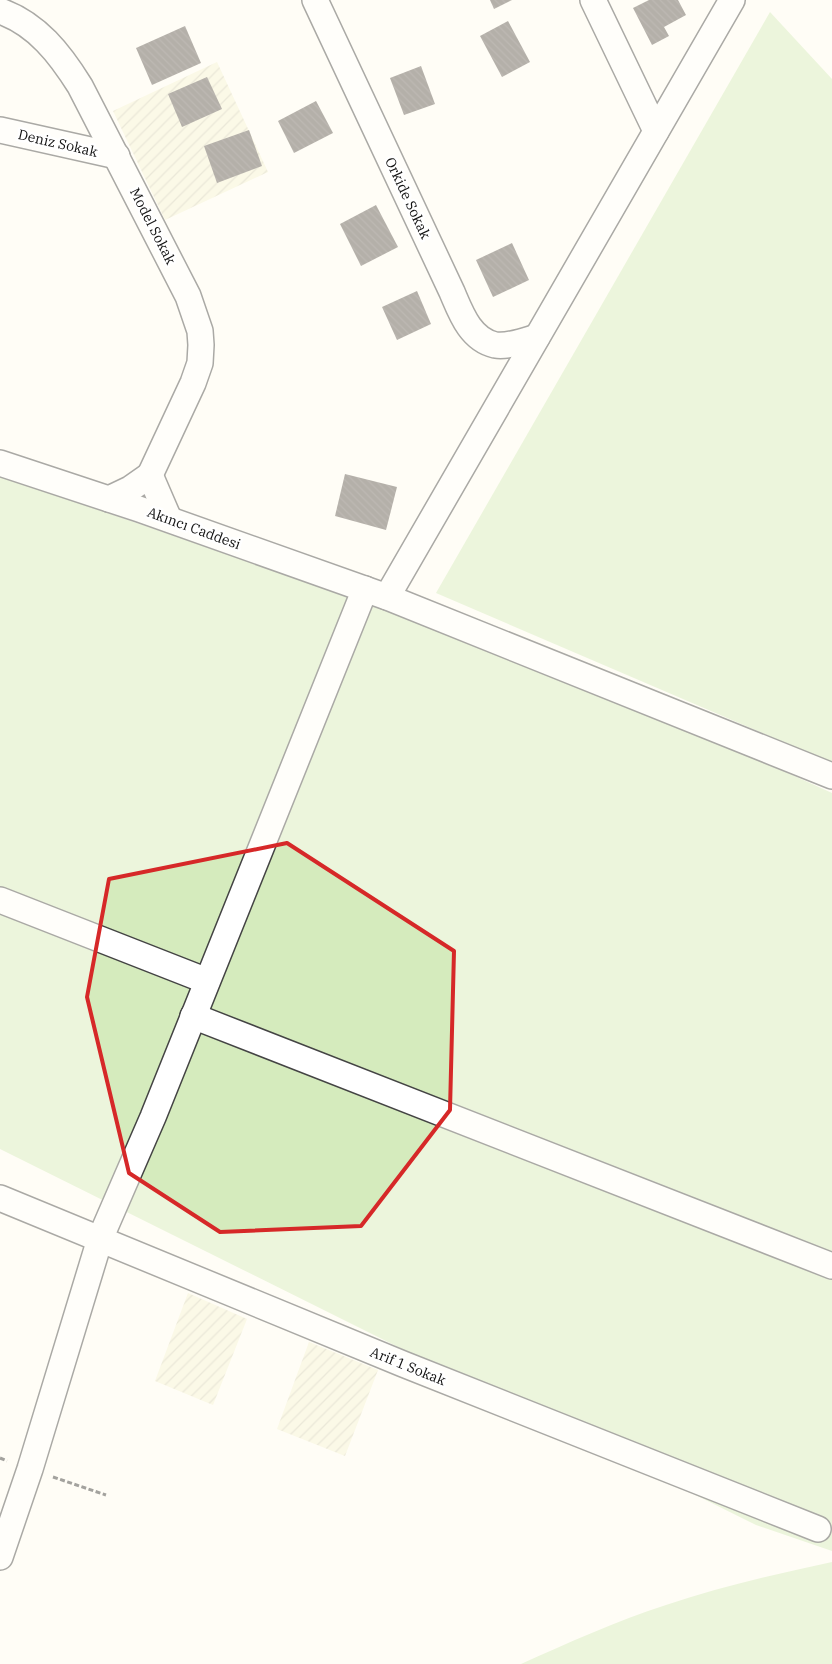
<svg xmlns="http://www.w3.org/2000/svg" width="832" height="1664" font-family="'IBM Plex Serif',serif">
<style>
.farmland{fill:url(#farmland-furrows)}
.grass{fill:#d5ebbd}
.building{fill:url(#building-back-hatch)}
.lines{fill:none;stroke-linecap:round;stroke-linejoin:round}
.street-casing{stroke:#444;stroke-width:28}
.path{stroke:#333;stroke-width:3;stroke-dasharray:5 2.5;stroke-linecap:butt}
.street{stroke:#fff;stroke-width:25}
.marked{fill:none;stroke:#d62828;stroke-width:4;stroke-linejoin:round}
.labels{text-anchor:middle;dominant-baseline:central;stroke-width:5;stroke-linejoin:round;paint-order:stroke}
.street-label{font-size:14px;fill:#111;stroke:#fff}
</style>
<defs>
<pattern id="farmland-furrows" width="10" height="10" patternUnits="userSpaceOnUse" patternTransform="scale(1.25)"><rect width="10" height="10" fill="#f6f3d4"/><path d="M-1 1l2-2M0 10L10 0M9 11l2-2" fill="none" stroke="#d2cfb5"/></pattern>
<pattern id="building-back-hatch" width="6" height="6" patternUnits="userSpaceOnUse" patternTransform="scale(1.25)"><rect width="6" height="6" fill="#5a524d"/><path d="M-1 5l2 2M0 0l6 6M5-1l2 2" fill="none" stroke="#6d6662"/></pattern>
</defs>
<rect width="100%" height="100%" fill="#fffdf5"/>
<g class="farmland">
<polygon points="217,62 268,172 165,220 113,111"/>
<polygon points="188,1293 247,1319 213,1405 155,1381"/>
<polygon points="309,1342 378,1370 345,1456 277,1429"/>
</g>
<g class="grass">
<polygon points="770,12 832,79 832,763 436,593"/>
<polygon points="0,476 387,609 735,749 832,793 832,1551 756,1525 0,1149"/>
<path d="M832 1562V1664H521C568 1643 616 1621 666 1605 720 1587 776 1574 832 1562Z"/>
</g>
<g class="building">
<polygon points="490,0 512,0 494,9"/>
<polygon points="649,0 678,0 686,15 664,27 669,36 652,45 633,8"/>
<polygon points="508,21 530,62 502,77 480,36"/>
<polygon points="185,26 201,63 152,85 136,48"/>
<polygon points="421,66 435,104 404,115 390,78"/>
<polygon points="207,77 222,109 182,127 168,94"/>
<polygon points="316,101 333,133 294,153 278,121"/>
<polygon points="249,130 262,166 217,183 204,146"/>
<polygon points="376,205 398,247 361,266 340,224"/>
<polygon points="512,243 529,280 493,297 476,260"/>
<polygon points="417,291 431,324 397,340 382,307"/>
<polygon points="345,474 397,487 386,530 335,516"/>
</g>
<g class="lines">
<defs>
<g id="street">
<path d="M315 0 452 292C461 313 470 339 495 345 508 347 524 341 537 337"/>
<polyline points="593,0 656,131"/>
<path d="M0 11C37 24 60 54 80 86L188 296 200 331 201 345 200 363 193 383 150 475"/>
<polyline points="0,130 117,156"/>
<polyline points="0,463 139,509 387,597 832,776"/>
<polyline points="109,499 130,489 150,475 169,519"/>
<polyline points="387,597 732,0"/>
<polyline points="0,900 207,981"/>
<polyline points="193,1016 832,1266"/>
<polyline points="0,1198 403,1364 818,1529"/>
<polyline points="0,1557 30,1469 100,1239 153,1117 365,589"/>
</g>
</defs>
<use href="#street" class="street-casing"/>
<g class="path">
<polyline points="0,1458 7,1461"/>
<polyline points="53,1477 106,1495"/>
</g>
<use href="#street" class="street"/>
</g>
<path d="M0 0H832V1664H0ZM287 843 454 951 450 1110 361 1226 220 1232 129 1173 87 997 109 879Z" fill="#fffdf5" fill-opacity=".55" fill-rule="evenodd"/>
<path class="marked" d="M287 843 454 951 450 1110 361 1226 220 1232 129 1173 87 997 109 879Z"/>
<g class="labels">
<g class="street-label">
<text transform="translate(58 143) rotate(13)">Deniz Sokak</text>
<text transform="translate(408 198) rotate(65)">Orkide Sokak</text>
<text transform="translate(153 226) rotate(63)">Model Sokak</text>
<text transform="translate(194 528) rotate(20)">Akıncı Caddesi</text>
<text transform="translate(408 1366) rotate(22)">Arif 1 Sokak</text>
</g>
</g>
</svg>
